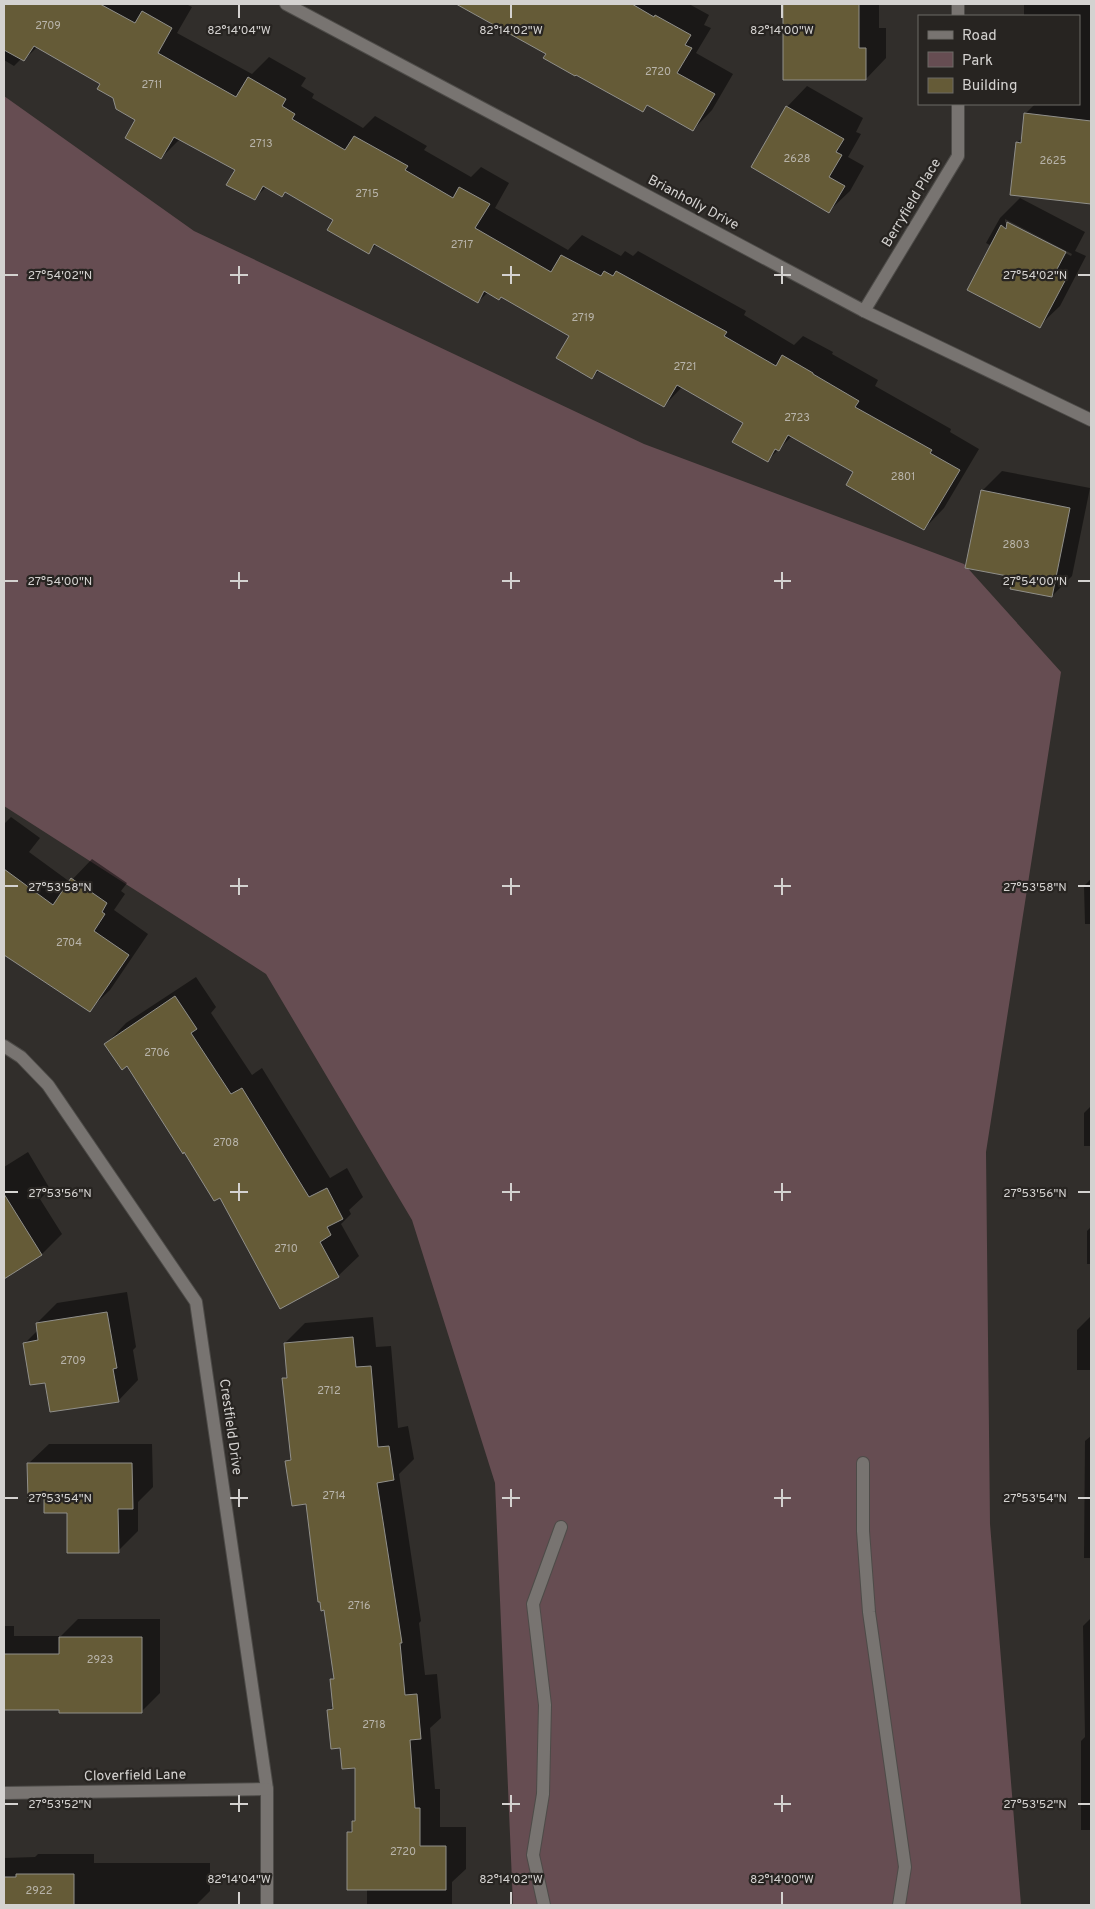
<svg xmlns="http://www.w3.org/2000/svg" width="1095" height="1909" font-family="Overpass,sans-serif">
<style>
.green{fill:#664d52}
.shadow{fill:#0007;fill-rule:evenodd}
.building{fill:#655b37;stroke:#908f8a}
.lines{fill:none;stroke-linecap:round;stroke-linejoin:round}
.lane-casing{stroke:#4d4b48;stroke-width:14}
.street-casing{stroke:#4d4b48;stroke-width:14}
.lane{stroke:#787471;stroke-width:12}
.street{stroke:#787471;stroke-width:12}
.ticks{fill:none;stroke:#d4d2d0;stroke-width:2}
.labels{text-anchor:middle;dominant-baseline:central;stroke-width:4.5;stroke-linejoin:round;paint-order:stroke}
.number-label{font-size:11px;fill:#b8b4aa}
.street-label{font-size:14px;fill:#d4d2d0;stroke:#272421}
.ticks-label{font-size:12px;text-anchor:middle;fill:#d4d2d0;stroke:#272421;stroke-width:4.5;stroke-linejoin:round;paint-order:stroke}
</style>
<rect width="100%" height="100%" fill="#312e2b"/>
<polygon class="green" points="4,96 194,231 644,444 964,564 1061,672 986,1152 990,1524 1021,1905 513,1905 495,1483 412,1220 266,974 4,806"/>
<g class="shadow">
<polygon points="4,4 186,4 192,7 177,33 252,74 269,57 306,78 301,86 314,94 312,98 363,128 375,116 427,146 424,150 471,177 481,167 509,183 495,208 568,250 582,235 621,256 625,251 633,256 638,251 746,311 744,315 794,345 803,336 833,352 832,354 878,380 875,386 951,429 950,432 979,449 944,508 924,529 855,472 792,436 768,460 745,423 682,387 664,406 600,370 592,377 571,335 502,296 488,292 478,302 377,244 369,252 334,219 286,192 282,196 266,187 254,199 236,170 180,139 161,158 137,119 114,97 102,83 37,47 24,60 22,58 14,66 4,60"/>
<polygon points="455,4 689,4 709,15 704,25 711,28 696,53 733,74 712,110 693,130 649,104 643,111 548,54"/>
<polygon points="784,4 879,4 879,28 886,28 886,58 866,79 784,79"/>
<polygon points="1024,4 1091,4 1091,203 1011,194 1017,143 1023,137 1025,114 1035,104 1079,104 1079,16 1024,16"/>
<polygon points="807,86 863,118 856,132 861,134 848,157 864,166 850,191 829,211 787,107"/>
<path d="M1020 198 1085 232 1075 251 1086 256 1060 306 1039 326 992 246 986 243 1000 218ZM1005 219 1072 254 1071 256 1005 222Z"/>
<polygon points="1002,471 1090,488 1072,576 1052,596 1014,576 982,491"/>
<polygon points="11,817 40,838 29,852 70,882 92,859 127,883 121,891 125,894 114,910 148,934 110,990 89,1010 4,953 4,824"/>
<polygon points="1091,879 1091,924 1085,924 1084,886"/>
<polygon points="196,977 216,1007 211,1013 252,1075 262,1068 330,1178 347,1168 363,1197 349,1210 351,1214 341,1224 359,1256 338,1276 220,1196 185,1150 127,1065 106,1044 126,1023"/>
<polygon points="1091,1106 1091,1146 1084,1146 1084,1113"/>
<polygon points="28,1152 50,1189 40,1199 62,1234 42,1254 4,1277 4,1167"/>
<polygon points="1091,1227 1091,1264 1087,1264 1087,1231"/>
<polygon points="127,1292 136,1347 133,1350 138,1380 118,1401 46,1381 25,1343 38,1330 37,1323 57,1303"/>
<polygon points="1091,1316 1091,1370 1077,1370 1077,1330"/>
<polygon points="373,1317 376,1347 391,1346 398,1428 408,1426 414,1459 399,1474 421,1621 419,1623 425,1675 437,1674 441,1718 430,1728 435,1789 440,1789 440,1827 466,1827 466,1869 452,1882 452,1905 367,1905 367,1889 349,1832 353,1828 353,1821 356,1818 356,1767 341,1747 329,1710 334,1705 332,1680 335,1677 307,1503 287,1462 292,1456 284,1379 288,1374 285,1343 305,1323"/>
<polygon points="1091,1436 1091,1558 1084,1558 1085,1441"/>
<polygon points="49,1444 152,1444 153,1487 138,1502 138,1531 118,1551 46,1497 28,1464"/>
<polygon points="1091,1618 1091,1830 1081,1830 1081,1741 1085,1737 1083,1626"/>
<polygon points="78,1619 160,1619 160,1693 142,1711 4,1709 4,1626 14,1626 14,1636 61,1636"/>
<polygon points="38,1854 94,1854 94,1863 210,1863 210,1891 196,1905 4,1905 4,1858 35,1857"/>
</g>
<g class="building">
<polygon points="4,4 100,4 135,23 142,11 172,28 158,53 236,97 248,77 286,99 282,106 295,114 292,119 345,150 354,136 408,166 405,170 453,198 459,187 490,204 475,228 551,272 561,255 601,276 604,271 613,276 616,271 727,332 724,336 776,366 782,355 813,373 813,374 859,401 855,407 932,450 930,453 960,470 924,530 846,485 853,472 788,435 779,451 775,449 768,462 732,442 743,423 677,385 664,407 597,370 592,379 556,358 569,336 501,297 499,300 484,291 478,303 374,244 369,254 327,230 333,220 285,192 282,197 263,186 255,200 226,185 235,170 174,137 161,159 125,138 135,120 116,109 113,98 97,89 100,84 34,46 24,61 4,50"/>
<polygon points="456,4 632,4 654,17 655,15 691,35 685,45 692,48 677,73 715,94 693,131 647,105 643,112 576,75 575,76 543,58 546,54"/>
<polygon points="783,4 859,4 859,48 866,48 866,80 783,80"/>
<polygon points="786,106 844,139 836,152 842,155 829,177 845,186 829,213 751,167"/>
<polygon points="1024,113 1091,121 1091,204 1010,195 1016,142 1021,143"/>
<polygon points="1007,222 1066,252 1056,271 1067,277 1040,328 967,290 1001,225 1006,229"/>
<polygon points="981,490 1070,508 1052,597 1010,589 1013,577 965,568"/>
<polygon points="4,869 53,905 71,878 107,903 102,912 105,914 94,931 129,955 90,1012 4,955"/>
<polygon points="175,996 197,1029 191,1033 231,1094 242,1088 309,1197 327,1188 343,1219 327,1227 331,1235 320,1242 339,1277 280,1309 220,1198 214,1201 184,1152 183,1154 127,1066 122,1070 104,1044"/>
<polygon points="4,1194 42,1255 4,1279"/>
<polygon points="107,1312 117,1368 113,1369 119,1402 50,1412 45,1383 30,1385 23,1343 38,1340 36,1323"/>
<polygon points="353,1337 356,1367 371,1366 378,1447 389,1446 394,1480 377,1483 402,1643 400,1643 405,1695 417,1694 421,1739 410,1740 415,1808 420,1808 420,1846 446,1846 446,1890 347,1890 347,1832 352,1832 352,1821 355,1821 355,1768 342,1769 340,1748 331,1749 327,1710 333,1709 330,1679 334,1679 324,1610 321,1611 320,1602 318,1602 306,1504 292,1506 285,1461 291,1460 282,1378 287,1378 284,1343"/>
<polygon points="27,1463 132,1463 133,1509 118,1509 119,1553 67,1553 67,1513 44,1513 44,1498 28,1498"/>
<polygon points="59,1637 142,1637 142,1713 59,1713 59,1710 4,1710 4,1654 59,1654"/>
<polygon points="16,1874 74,1874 74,1905 4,1905 4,1877 16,1877"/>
</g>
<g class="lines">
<defs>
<g id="lane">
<polyline points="863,1463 863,1531 869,1612 905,1867 899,1905"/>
<polyline points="544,1905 533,1855 543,1794 545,1705 533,1604 561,1527"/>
</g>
<g id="street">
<polyline points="286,4 864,311 1091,420"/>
<polyline points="958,4 958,16"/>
<polyline points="864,311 958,156 958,104"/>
<polyline points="4,1046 21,1057 48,1085 196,1302 267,1789 267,1905"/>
<polyline points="4,1793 267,1789"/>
</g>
</defs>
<use href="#lane" class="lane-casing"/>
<use href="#street" class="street-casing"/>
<use href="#lane" class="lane"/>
<use href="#street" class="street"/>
</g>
<path class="ticks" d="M239 5V18M511 5V18M782 5V18M239 266V284M511 266V284M782 266V284M5 275H18M230 275H248M502 275H520M774 275H791M1078 275H1090M239 572V589M511 572V589M782 572V589M5 581H18M230 581H248M502 581H520M774 581H791M1078 581H1090M239 878V895M511 878V895M782 878V895M5 886H18M230 886H248M502 886H520M774 886H791M1078 886H1090M239 1183V1201M511 1183V1201M782 1183V1201M5 1192H18M230 1192H248M502 1192H520M774 1192H791M1078 1192H1090M239 1489V1507M511 1489V1507M782 1489V1507M5 1498H18M230 1498H248M502 1498H520M774 1498H791M1078 1498H1090M239 1795V1812M511 1795V1812M782 1795V1812M5 1804H18M230 1804H248M502 1804H520M774 1804H791M1078 1804H1090M239 1892V1904M511 1892V1904M782 1892V1904"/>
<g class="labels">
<g class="number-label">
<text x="48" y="26">2709</text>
<text x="658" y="72">2720</text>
<text x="152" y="85">2711</text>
<text x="261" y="144">2713</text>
<text x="797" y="159">2628</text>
<text x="1053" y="161">2625</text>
<text x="367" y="194">2715</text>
<text x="462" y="245">2717</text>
<text x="583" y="318">2719</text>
<text x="685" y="367">2721</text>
<text x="797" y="418">2723</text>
<text x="903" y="477">2801</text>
<text x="1016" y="545">2803</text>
<text x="69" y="943">2704</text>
<text x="157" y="1053">2706</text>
<text x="226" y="1143">2708</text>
<text x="286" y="1249">2710</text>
<text x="73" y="1361">2709</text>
<text x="329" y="1391">2712</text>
<text x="334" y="1496">2714</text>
<text x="359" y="1606">2716</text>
<text x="100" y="1660">2923</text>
<text x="374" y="1725">2718</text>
<text x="403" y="1852">2720</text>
<text x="39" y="1891">2922</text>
</g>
<g class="street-label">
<text transform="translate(693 203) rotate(28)">Brianholly Drive</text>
<text transform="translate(912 203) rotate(-59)">Berryfield Place</text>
<text transform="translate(230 1427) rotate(82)">Crestfield Drive</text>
<text transform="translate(135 1776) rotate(-1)">Cloverfield Lane</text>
</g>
</g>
<g class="ticks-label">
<text x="239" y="34">82°14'04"W</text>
<text x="511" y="34">82°14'02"W</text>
<text x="782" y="34">82°14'00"W</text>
<text x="60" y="279">27°54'02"N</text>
<text x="1035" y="279">27°54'02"N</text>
<text x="60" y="585">27°54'00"N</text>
<text x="1035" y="585">27°54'00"N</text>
<text x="60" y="891">27°53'58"N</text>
<text x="1035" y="891">27°53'58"N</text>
<text x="60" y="1197">27°53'56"N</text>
<text x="1035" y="1197">27°53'56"N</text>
<text x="60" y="1502">27°53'54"N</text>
<text x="1035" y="1502">27°53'54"N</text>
<text x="60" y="1808">27°53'52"N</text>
<text x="1035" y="1808">27°53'52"N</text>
<text x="239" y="1883">82°14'04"W</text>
<text x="511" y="1883">82°14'02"W</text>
<text x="782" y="1883">82°14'00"W</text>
</g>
<rect width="1095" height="1909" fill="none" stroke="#d4d2d0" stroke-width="10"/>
<rect x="918" y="15" width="162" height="90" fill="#272421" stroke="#6c6a67"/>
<rect x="928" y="31" width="25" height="8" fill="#787471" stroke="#6c6a67"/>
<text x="962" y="40" font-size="15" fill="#d4d2d0">Road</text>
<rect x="928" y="52" width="25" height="15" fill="#664d52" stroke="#6c6a67"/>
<text x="962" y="65" font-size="15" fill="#d4d2d0">Park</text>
<rect x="928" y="78" width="25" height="15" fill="#655b37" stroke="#6c6a67"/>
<text x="962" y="90" font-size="15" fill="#d4d2d0">Building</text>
</svg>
